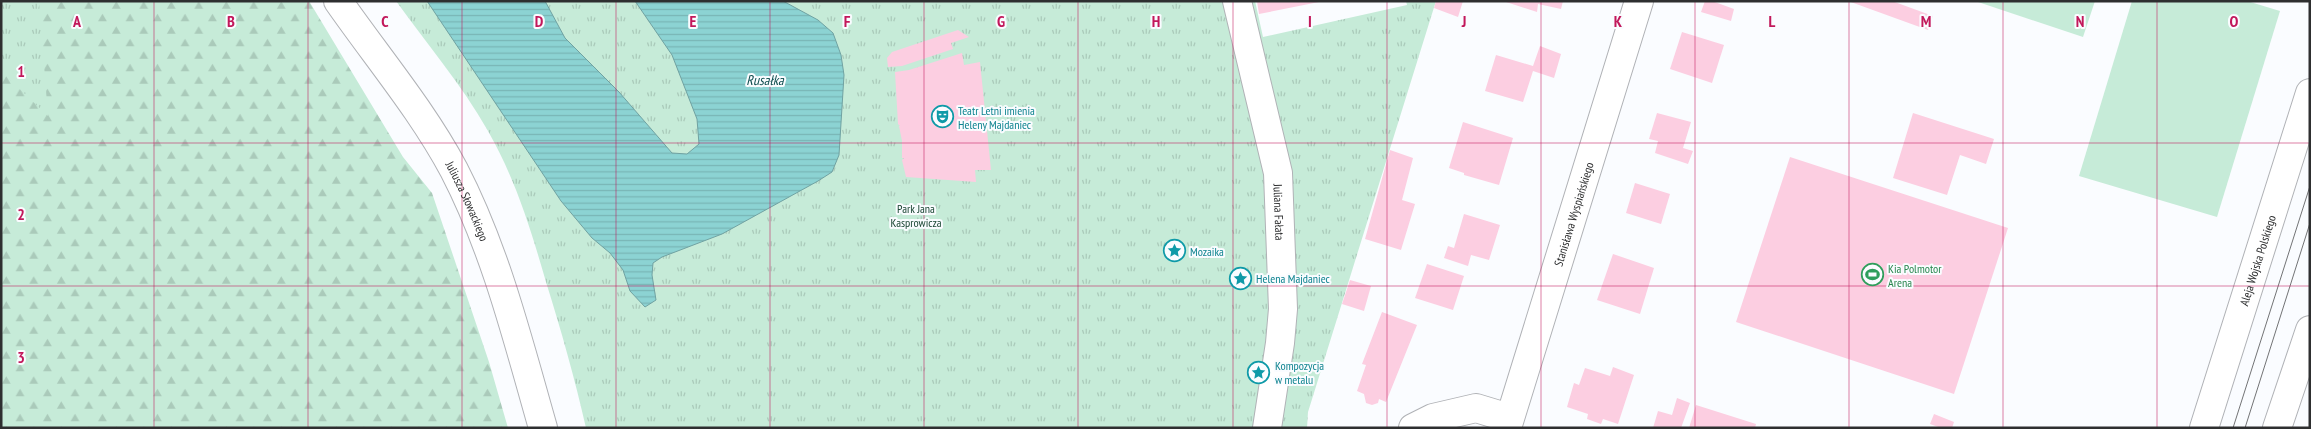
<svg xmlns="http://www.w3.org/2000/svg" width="2311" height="429" font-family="'PT Sans Narrow',sans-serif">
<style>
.green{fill:#c6ebd8}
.forest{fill:url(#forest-firs)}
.park{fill:url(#park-tufts)}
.water{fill:url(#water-rules);stroke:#70a2a2}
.building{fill:#fccee1}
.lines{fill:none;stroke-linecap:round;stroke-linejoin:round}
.minor-casing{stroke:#b0b2b6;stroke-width:30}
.major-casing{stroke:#b0b2b6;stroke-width:30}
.minor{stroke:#fff;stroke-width:28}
.major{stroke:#fff;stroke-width:28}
.tram{stroke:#727375;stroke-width:1}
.grid{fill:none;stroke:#c2185b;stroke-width:1;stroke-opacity:0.55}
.labels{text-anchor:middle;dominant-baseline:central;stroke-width:4;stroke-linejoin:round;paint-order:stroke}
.culture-label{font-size:12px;fill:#0d838f;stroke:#fafcff;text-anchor:start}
.street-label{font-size:12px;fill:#2e2f30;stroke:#fafcff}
.park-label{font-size:12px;fill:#1a4633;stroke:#fafcff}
.leisure-label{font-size:12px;fill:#27864d;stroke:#fafcff;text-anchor:start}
.water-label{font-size:14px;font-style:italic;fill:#104f50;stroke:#fafcff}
.grid-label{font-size:16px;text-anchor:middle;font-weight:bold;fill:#c2185b;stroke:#fafcff;stroke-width:4;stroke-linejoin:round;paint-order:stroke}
</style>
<defs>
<pattern id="forest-firs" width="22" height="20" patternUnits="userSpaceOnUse" patternTransform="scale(1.25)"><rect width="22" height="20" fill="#c6ebd8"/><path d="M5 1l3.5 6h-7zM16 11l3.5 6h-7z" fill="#aacaba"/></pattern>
<pattern id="park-tufts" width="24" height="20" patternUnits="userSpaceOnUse" patternTransform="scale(1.25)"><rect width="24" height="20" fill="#c6ebd8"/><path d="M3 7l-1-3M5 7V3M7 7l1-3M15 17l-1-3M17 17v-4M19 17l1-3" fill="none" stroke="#aacaba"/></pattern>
<pattern id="water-rules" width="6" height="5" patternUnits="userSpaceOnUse" patternTransform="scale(1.25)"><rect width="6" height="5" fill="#8cd3d3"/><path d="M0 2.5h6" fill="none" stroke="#79b5b5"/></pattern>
</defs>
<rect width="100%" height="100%" fill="#fafcff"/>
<g class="green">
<polygon points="1975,1 2095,1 2083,37"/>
<polygon points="2132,1 2247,1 2280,11 2217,217 2079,176"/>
</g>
<polygon class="forest" points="1,1 309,1 403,157 432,193 489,362 508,428 1,428"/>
<g class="park">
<polygon points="1,1 39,1 48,116 1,71"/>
<path d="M396 1H1255L1263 37 1407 5 1406 1H1436L1308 412 1307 428H586C575 379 561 330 546 282 531 230 515 178 488 131 462 85 427 44 396 1Z"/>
</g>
<polygon class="water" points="427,1 545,1 565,38 619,92 672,153 687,154 699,144 697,119 672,55 635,1 783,1 818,20 833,33 841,55 844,75 839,155 832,172 818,181 722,234 662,257 653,263 652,275 656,300 645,307 630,291 623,270 610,253 592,238 561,201"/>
<g class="building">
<polygon points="1257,1 1319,1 1319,2 1259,14"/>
<polygon points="1436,1 1463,1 1458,17 1434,8"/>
<polygon points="1563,1 1561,9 1538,4 1537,12 1506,2"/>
<polygon points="1705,1 1712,1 1734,9 1731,21 1701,12"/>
<polygon points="1848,1 1892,1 1933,16 1928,30"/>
<polygon points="958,30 969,37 951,43 953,49 902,66 888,67 887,58 892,52"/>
<polygon points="1682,32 1724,45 1712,83 1670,69"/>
<polygon points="1540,46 1561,54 1554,78 1533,71 1523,102 1485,91 1496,55 1533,66"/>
<polygon points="962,53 964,65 980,62 991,170 975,170 976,182 906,177 902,160 904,158 902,158 902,141 899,126 900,126 898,124 895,72 909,70"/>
<polygon points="1657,113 1691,122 1683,148 1693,151 1688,164 1655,153 1658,141 1649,139"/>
<polygon points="1913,113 1994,139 1986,164 1960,155 1947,195 1893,178"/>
<polygon points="1463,122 1513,138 1499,185 1464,175 1464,173 1449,168"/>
<polygon points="1390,150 1413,158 1402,200 1415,204 1401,250 1365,239"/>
<polygon points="1790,157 2008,228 1954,394 1736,322"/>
<polygon points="1635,183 1670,194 1661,224 1626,213"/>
<polygon points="1464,214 1500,225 1489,260 1471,255 1468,266 1444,258 1448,246 1454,248"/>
<polygon points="1613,254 1654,268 1640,314 1597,300"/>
<polygon points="1427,264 1464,276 1453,310 1415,298"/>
<polygon points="1350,280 1371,286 1364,311 1342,304"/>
<polygon points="1382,312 1417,325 1386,402 1379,399 1378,403 1372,405 1366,403 1364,394 1357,391 1366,365 1362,364"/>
<polygon points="1613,367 1634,375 1618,424 1603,419 1601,424 1587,419 1588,414 1567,407 1574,383 1579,385 1585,368 1610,376"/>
<polygon points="1677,398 1690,403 1681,428 1653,428 1658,411 1672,415"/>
<polygon points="1696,405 1756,424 1755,428 1689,428"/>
<polygon points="1934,414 1954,422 1952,428 1941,428 1930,424"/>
</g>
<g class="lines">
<defs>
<g id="minor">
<path id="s1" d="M338 1C377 57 422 110 454 170 496 251 518 341 543 428"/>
<path id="s2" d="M1237 1 1278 173 1283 309 1280 343 1267 428"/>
<polyline points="1413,428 1433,418 1476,408 1509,418"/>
<path id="s3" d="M1507 428 1639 1"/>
</g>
<g id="major">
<path id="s4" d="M2204 428 2310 93"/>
<polyline points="2277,428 2310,330"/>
</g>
</defs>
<use href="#minor" class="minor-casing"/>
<use href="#major" class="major-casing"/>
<use href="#minor" class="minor"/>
<use href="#major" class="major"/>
<g class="tram">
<polyline points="2233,428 2310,186"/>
<polyline points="2245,428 2310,223"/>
</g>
</g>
<path class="grid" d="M154 1V428M308 1V428M462 1V428M616 1V428M770 1V428M924 1V428M1078 1V428M1233 1V428M1387 1V428M1541 1V428M1695 1V428M1849 1V428M2003 1V428M2157 1V428M1 143H2310M1 286H2310"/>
<defs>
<symbol id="theatre-ring" viewBox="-11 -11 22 22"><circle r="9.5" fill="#fafcff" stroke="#0f9aa8" stroke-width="1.5"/><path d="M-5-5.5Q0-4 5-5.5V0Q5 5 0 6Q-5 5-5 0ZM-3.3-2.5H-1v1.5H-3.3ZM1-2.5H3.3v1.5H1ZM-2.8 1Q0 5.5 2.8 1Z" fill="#0f9aa8"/></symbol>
<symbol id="sight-ring" viewBox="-11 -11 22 22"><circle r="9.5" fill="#fafcff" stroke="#0f9aa8" stroke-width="1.5"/><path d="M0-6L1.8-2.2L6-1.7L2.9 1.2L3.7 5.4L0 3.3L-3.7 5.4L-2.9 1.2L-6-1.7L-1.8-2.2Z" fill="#0f9aa8"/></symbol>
<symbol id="stadium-ring" viewBox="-11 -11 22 22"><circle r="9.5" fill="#fafcff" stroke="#2e9e5b" stroke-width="1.5"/><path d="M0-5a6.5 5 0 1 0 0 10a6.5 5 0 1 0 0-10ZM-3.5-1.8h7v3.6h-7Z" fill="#2e9e5b"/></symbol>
</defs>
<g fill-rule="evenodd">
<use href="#theatre-ring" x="930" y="104" width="25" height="25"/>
<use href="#sight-ring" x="1162" y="238" width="25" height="25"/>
<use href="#stadium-ring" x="1860" y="262" width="25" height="25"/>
<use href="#sight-ring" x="1228" y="266" width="25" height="25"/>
<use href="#sight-ring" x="1246" y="360" width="25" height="25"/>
</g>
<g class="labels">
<g class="culture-label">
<text x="958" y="110">Teatr Letni imienia<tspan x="958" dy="14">Heleny Majdaniec</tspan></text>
<text x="1190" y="251">Mozaika</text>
<text x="1256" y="278">Helena Majdaniec</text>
<text x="1275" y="365">Kompozycja<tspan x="1275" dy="14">w metalu</tspan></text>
</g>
<g class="street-label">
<text stroke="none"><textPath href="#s1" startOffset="239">Juliusza Słowackiego</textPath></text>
<text stroke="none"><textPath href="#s2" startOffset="216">Juliana Fałata</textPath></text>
<text stroke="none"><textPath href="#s3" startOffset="224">Stanisława Wyspiańskiego</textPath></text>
<text stroke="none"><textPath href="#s4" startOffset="176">Aleja Wojska Polskiego</textPath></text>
</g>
<g class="park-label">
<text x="916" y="208">Park Jana<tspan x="916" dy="14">Kasprowicza</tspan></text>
</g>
<g class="leisure-label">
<text x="1888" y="268">Kia Polmotor<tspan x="1888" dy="14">Arena</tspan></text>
</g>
<g class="water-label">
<text x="765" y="80">Rusałka</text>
</g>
</g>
<g class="grid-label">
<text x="77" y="27">A</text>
<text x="231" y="27">B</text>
<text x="385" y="27">C</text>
<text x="539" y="27">D</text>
<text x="693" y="27">E</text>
<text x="847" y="27">F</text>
<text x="1001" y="27">G</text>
<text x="1156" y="27">H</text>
<text x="1310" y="27">I</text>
<text x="1464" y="27">J</text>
<text x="1618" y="27">K</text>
<text x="1772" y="27">L</text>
<text x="1926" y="27">M</text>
<text x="2080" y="27">N</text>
<text x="2234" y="27">O</text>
<text x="21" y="77">1</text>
<text x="21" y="220">2</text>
<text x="21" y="363">3</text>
</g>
<rect width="2311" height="429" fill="none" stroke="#2e2f30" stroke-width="5"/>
</svg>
